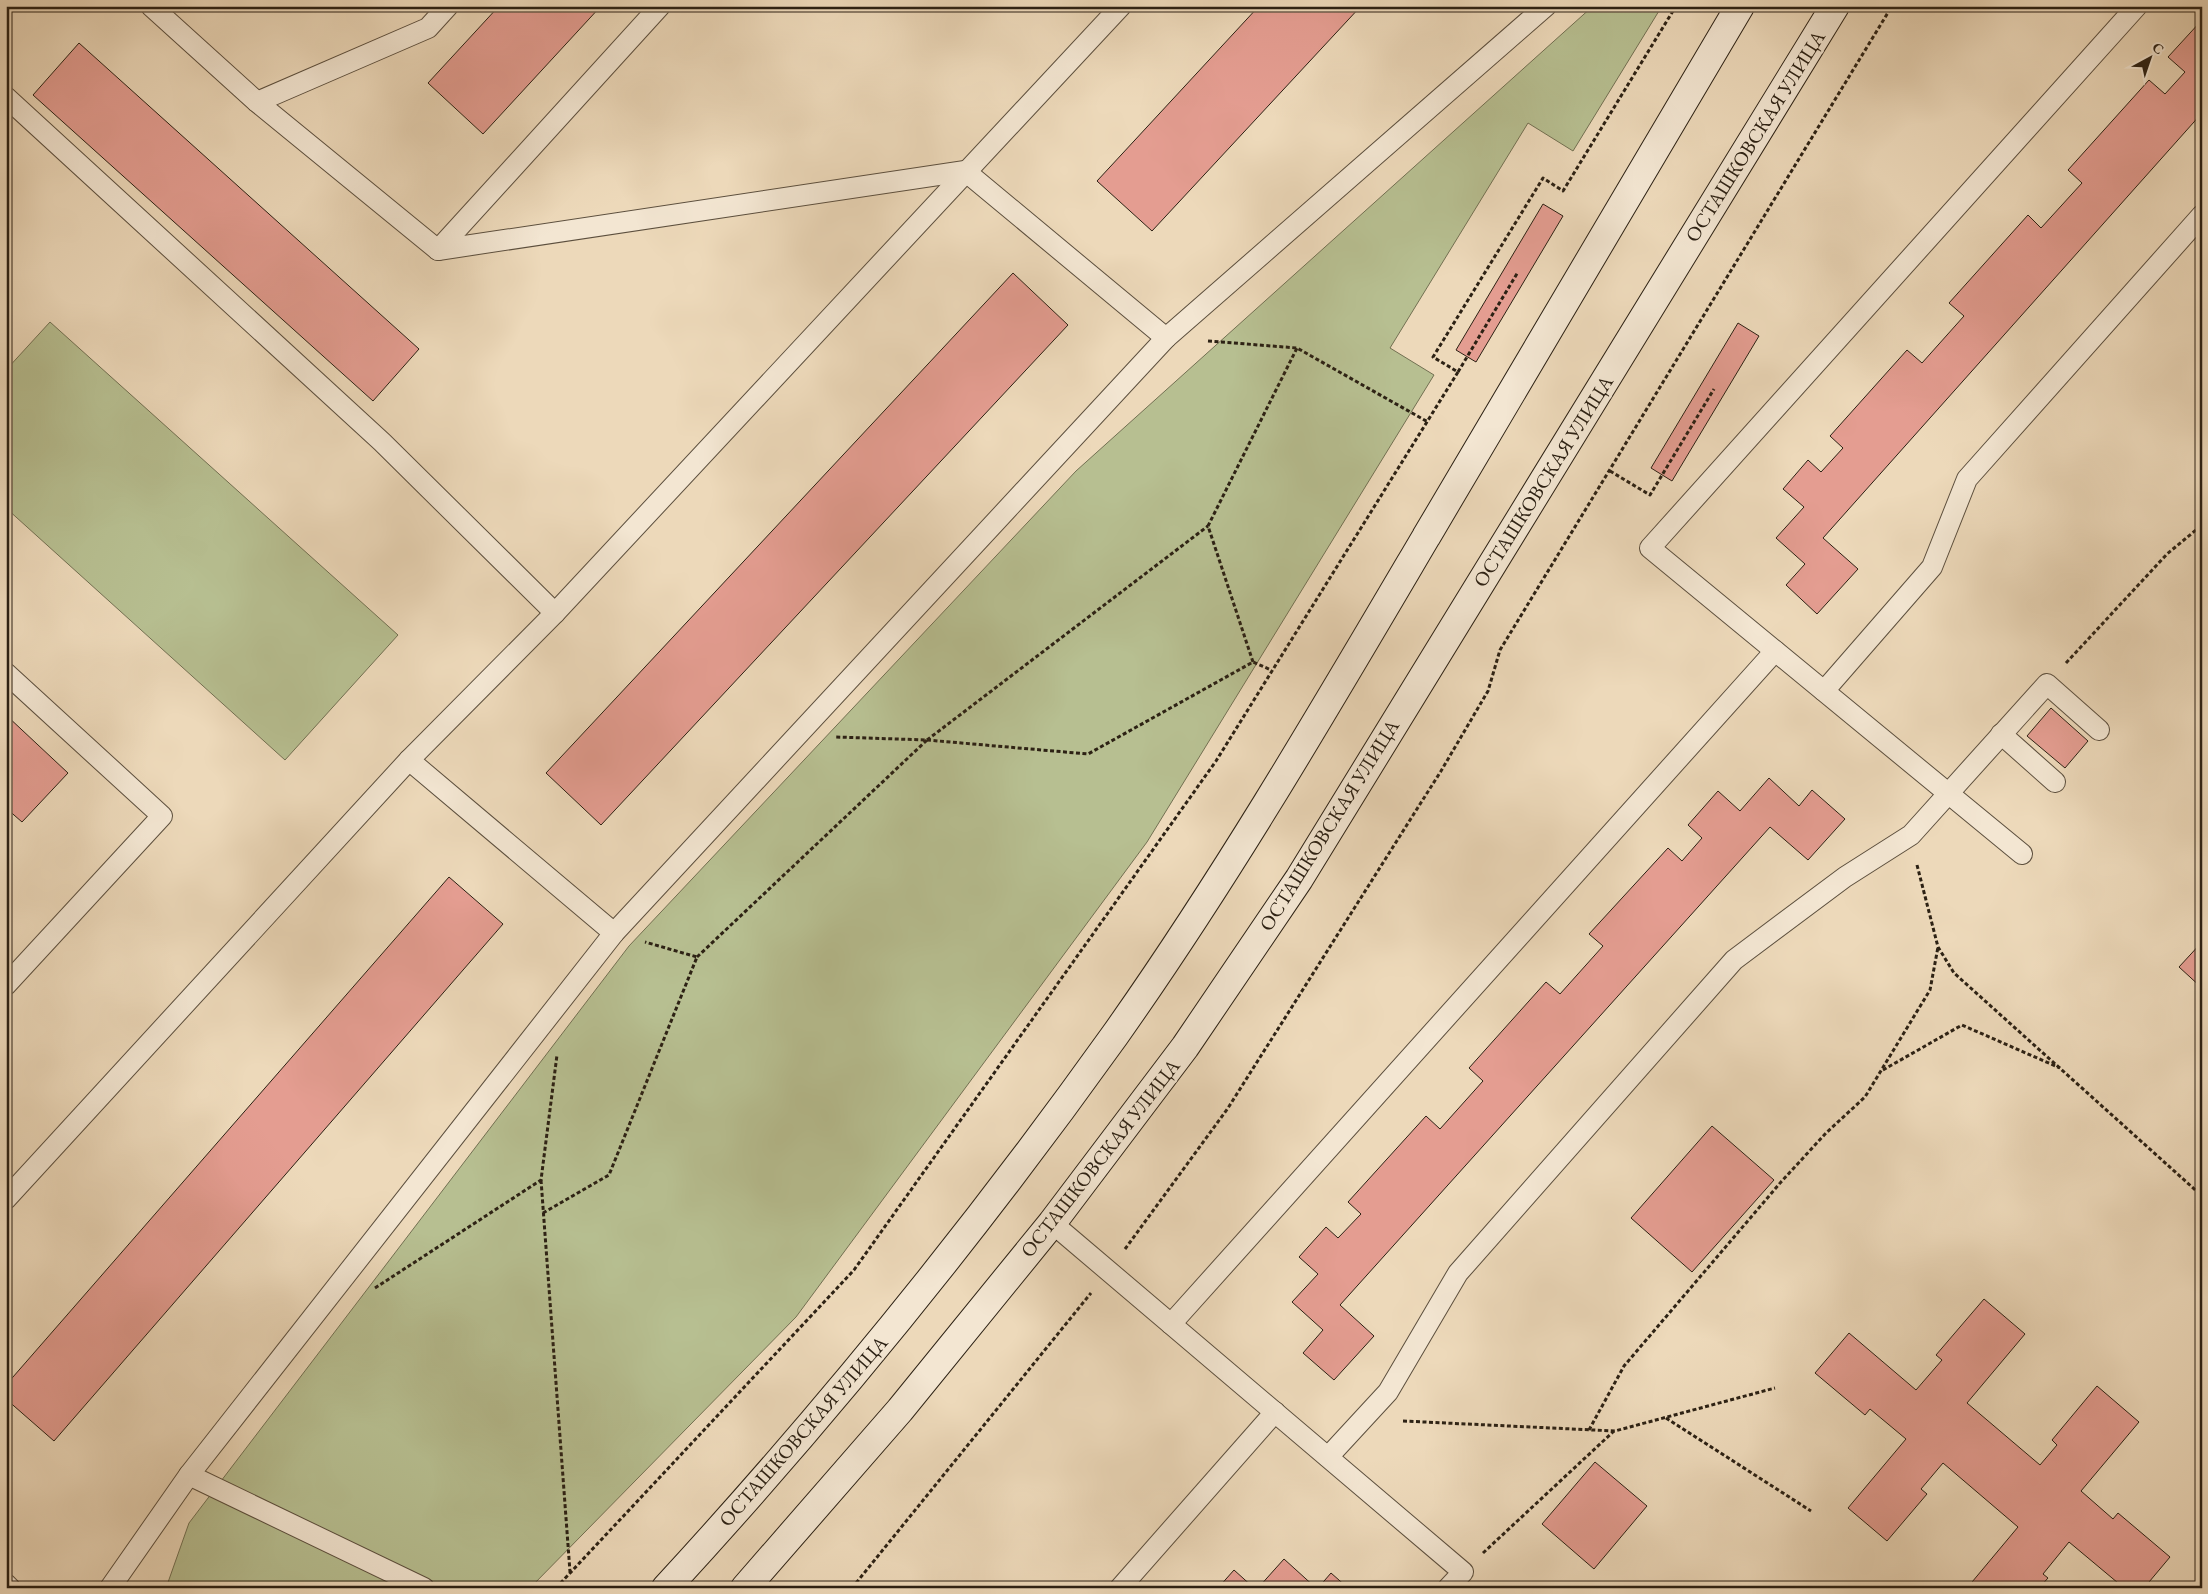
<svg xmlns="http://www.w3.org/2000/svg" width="2208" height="1594" font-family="'EB Garamond',serif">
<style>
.green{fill:#b7bf91;stroke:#727052}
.building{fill:#e49d91;stroke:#2c2114}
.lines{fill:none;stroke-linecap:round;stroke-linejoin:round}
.service-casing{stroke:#5c4f3e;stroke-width:22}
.secondary-casing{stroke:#2c2114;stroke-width:30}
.path{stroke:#2c2114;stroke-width:3;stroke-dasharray:4 2.5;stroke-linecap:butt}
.service{stroke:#f3e6d2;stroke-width:20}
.secondary{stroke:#f3e6d2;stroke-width:28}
.labels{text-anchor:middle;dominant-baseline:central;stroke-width:5;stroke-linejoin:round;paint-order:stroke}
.street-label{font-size:20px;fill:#2c2114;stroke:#f3e6d2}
</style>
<rect width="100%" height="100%" fill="#edd9ba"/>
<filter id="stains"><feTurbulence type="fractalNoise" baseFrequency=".004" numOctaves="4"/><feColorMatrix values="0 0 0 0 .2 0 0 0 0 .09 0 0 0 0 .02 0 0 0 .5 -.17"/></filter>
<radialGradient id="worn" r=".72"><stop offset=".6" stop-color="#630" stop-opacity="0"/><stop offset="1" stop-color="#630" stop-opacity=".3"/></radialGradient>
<g class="green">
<polygon points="1593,6 1662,6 1573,151 1528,123 1390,348 1434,375 1147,842 796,1317 530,1588 166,1588 189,1523 629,946 1076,471"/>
<polygon points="50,322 398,635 285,760 6,508 6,370"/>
</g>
<g class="building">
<polygon points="499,6 601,6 483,134 428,83"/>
<polygon points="1259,6 1361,6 1152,231 1097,181"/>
<polygon points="2201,21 2202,113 1823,538 1858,569 1817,614 1786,585 1805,564 1776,538 1804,507 1783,489 1808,460 1821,472 1843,448 1830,436 1907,350 1922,363 1964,316 1949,303 2028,215 2041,228 2082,183 2068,170 2149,80 2165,94 2185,72 2168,57"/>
<polygon points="79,43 419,349 373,401 33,95"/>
<polygon points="1543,204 1563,216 1476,362 1456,350"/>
<polygon points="1013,273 1068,325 601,825 546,773"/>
<polygon points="1738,323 1759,336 1672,481 1651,468"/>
<polygon points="2051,708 2088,741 2065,768 2027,736"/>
<polygon points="6,715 68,773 22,822 6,808"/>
<polygon points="1769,778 1799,806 1812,790 1845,819 1808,860 1770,827 1340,1305 1374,1336 1334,1380 1303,1353 1323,1330 1292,1302 1318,1274 1299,1257 1326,1227 1338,1238 1361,1214 1348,1202 1426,1116 1440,1129 1483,1081 1469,1068 1546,982 1560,994 1603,946 1589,934 1668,848 1682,861 1702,838 1688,825 1718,791 1740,811"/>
<polygon points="449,877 503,924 54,1441 6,1399 6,1385"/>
<polygon points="2202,942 2202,988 2179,967"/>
<polygon points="1712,1126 1774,1180 1692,1272 1631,1218"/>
<polygon points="1984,1299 2025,1334 1967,1403 2040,1465 2057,1445 2052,1440 2097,1386 2139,1422 2081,1491 2113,1519 2118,1513 2170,1557 2144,1588 2124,1588 2069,1542 2043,1574 2048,1578 2039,1588 1967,1588 2018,1527 1943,1463 1921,1489 1927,1494 1887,1541 1848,1508 1906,1439 1870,1409 1865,1415 1815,1373 1849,1333 1916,1390 1942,1360 1936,1355"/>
<polygon points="1595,1462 1647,1506 1594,1569 1542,1524"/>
<polygon points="1284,1559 1316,1588 1258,1588"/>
<polygon points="1234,1570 1254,1588 1218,1588"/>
<polygon points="1331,1573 1348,1588 1318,1588"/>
</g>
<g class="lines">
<defs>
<g id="service">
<polyline points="151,6 257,102 438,250 965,171 1166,338"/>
<polyline points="6,97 382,442 555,613"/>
<polyline points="257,102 428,28 448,6"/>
<polyline points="438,250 660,6"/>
<polyline points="6,673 162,816 6,985"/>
<polyline points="1824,691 1932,567 1967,479 2202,215"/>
<polyline points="2001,734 2055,782"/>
<polyline points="409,760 614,933"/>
<polyline points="2022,854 1650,548 2137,6"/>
<polyline points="6,1199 409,760 555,613 1121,6"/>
<polyline points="1052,1223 1463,1572 1448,1588"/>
<polyline points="1171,1324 1775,651"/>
<polyline points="1328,1457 1388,1392 1458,1273 1734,960 1845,877 1911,835 2047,684 2099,730"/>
<polyline points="189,1475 424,1588"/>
<polyline points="6,1584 10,1588"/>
<polyline points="110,1588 189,1475 614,933 1166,338 1546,6"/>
<polyline points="1120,1588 1275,1412"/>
</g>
<g id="secondary">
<path d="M666 1588C827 1413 977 1228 1115 1035 1228 875 1327 705 1426 537 1531 360 1636 183 1740 6"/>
<polyline points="745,1588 900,1410 1052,1223 1185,1047 1299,879 1835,6"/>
</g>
</defs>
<use href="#service" class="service-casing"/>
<use href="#secondary" class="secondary-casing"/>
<g class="path">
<polyline points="1208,341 1297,348 1428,422"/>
<polyline points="1458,372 1518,272"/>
<polyline points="1610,471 1650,495 1714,389"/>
<polyline points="1253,662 1208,526 1297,348"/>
<polyline points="2066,663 2167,554 2202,525"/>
<polyline points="927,740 1088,754 1253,662 1271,670"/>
<polyline points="927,740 1208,526"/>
<polyline points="1917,865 1938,947 1954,973 2202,1196"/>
<polyline points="697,957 927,740 836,737"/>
<polyline points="1883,1070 1962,1025 2060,1068"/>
<polyline points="541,1180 570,1572"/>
<polyline points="543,1213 609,1175 697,957 645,942"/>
<polyline points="1125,1249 1228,1108 1441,771 1488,691 1500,650 1892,6"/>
<polyline points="375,1288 541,1180 557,1055"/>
<polyline points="1666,1418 1811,1511"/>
<polyline points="1403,1421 1615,1431 1775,1388"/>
<polyline points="1589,1430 1624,1366 1781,1182 1826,1133 1865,1097 1930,990 1938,947"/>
<polyline points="1483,1553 1614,1431"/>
<polyline points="556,1588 854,1270 1216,761 1458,372 1433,357 1543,178 1563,191 1676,6"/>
<polyline points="852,1588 1091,1293"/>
</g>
<use href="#service" class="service"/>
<use href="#secondary" class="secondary"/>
</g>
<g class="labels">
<g class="street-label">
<text transform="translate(1755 136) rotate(-58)">ОСТАШКОВСКАЯ УЛИЦА</text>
<text transform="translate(1543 481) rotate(-58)">ОСТАШКОВСКАЯ УЛИЦА</text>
<text transform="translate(1329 825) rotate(-58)">ОСТАШКОВСКАЯ УЛИЦА</text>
<text transform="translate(1100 1158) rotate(-52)">ОСТАШКОВСКАЯ УЛИЦА</text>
<text transform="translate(803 1431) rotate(-49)">ОСТАШКОВСКАЯ УЛИЦА</text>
</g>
</g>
<rect width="2208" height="1594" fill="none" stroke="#edd9ba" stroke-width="25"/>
<rect x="8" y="8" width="2193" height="1579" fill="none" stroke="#2c2114" stroke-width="2.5"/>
<rect x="12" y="12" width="2183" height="1569" fill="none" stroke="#2c2114"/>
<g transform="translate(2150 58) rotate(40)" stroke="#f3e6d2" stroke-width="4" paint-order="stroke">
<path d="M0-4L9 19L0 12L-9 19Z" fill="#2c2114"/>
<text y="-8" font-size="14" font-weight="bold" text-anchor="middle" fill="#2c2114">С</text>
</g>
<rect width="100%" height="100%" filter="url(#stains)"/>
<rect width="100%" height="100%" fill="url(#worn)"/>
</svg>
